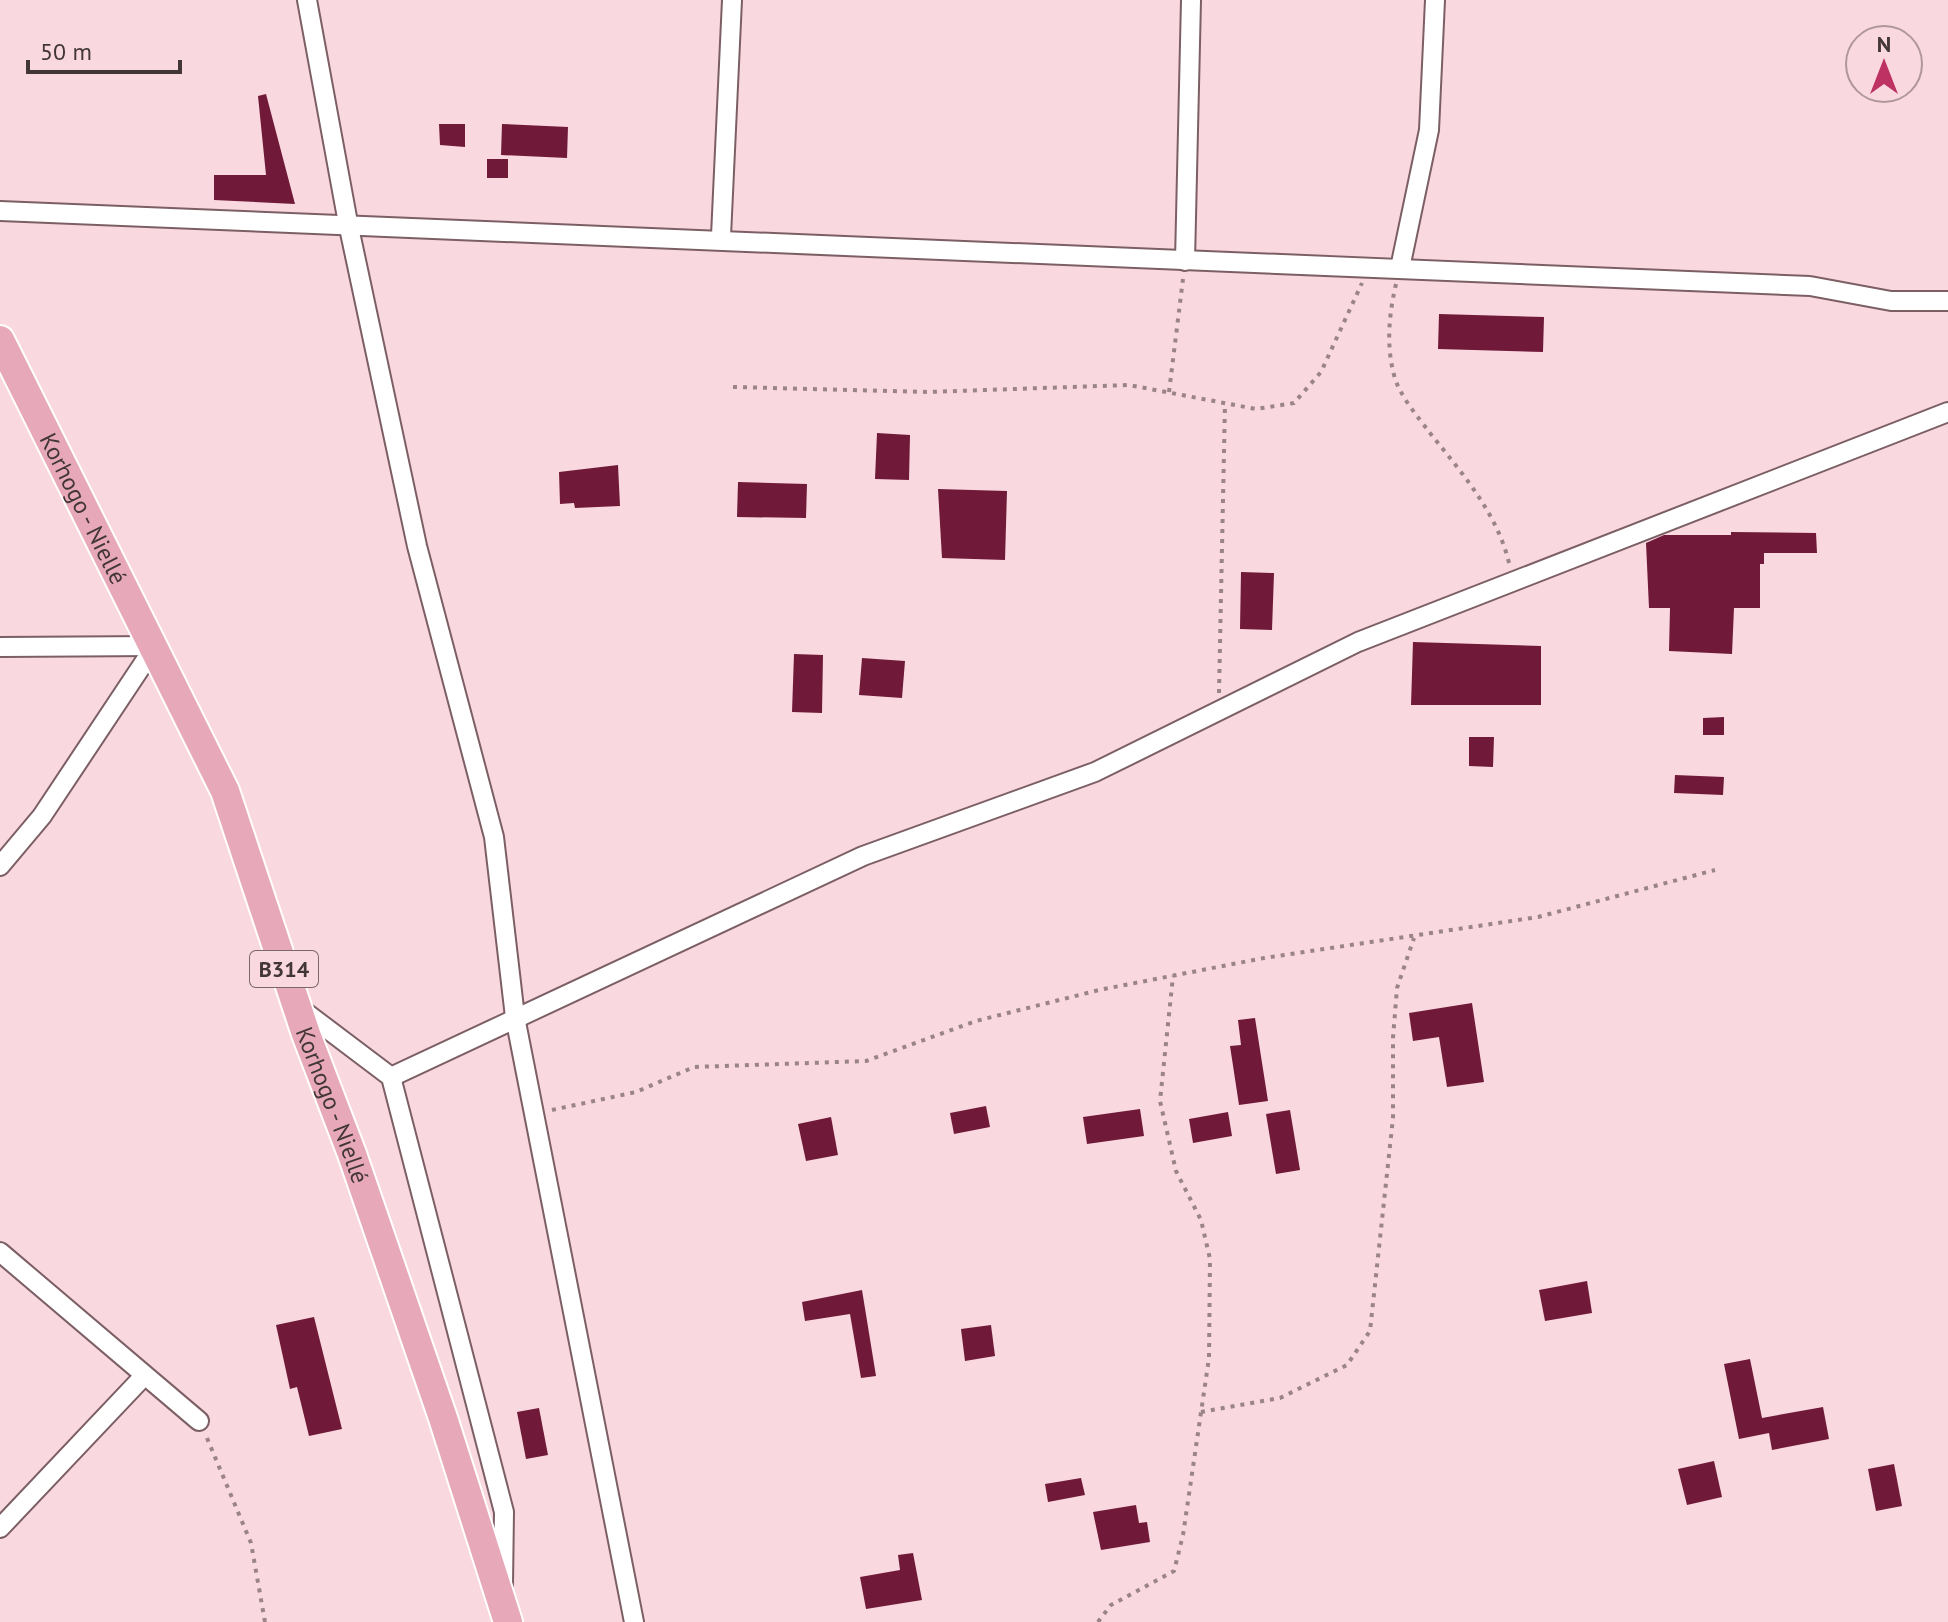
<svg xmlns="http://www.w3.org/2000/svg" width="1948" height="1622" font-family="'PT Sans',sans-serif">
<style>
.building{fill:#711939}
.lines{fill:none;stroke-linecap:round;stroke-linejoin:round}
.street-casing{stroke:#7b5f65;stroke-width:22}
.primary-casing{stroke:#fff;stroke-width:32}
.path{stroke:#9b8489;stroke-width:4;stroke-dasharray:4 6;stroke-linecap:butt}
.street{stroke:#fff;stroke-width:18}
.primary{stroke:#e7a9ba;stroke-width:28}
.labels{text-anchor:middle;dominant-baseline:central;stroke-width:8;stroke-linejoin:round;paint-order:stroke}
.shield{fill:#f9d8df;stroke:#7a676b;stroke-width:2}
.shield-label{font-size:22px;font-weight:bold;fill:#433639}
.street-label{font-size:24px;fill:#433639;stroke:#f9d8df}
</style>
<rect width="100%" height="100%" fill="#f9d8df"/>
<g class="building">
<polygon points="266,94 295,204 214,200 214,175 266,175 258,96"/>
<polygon points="439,124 465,124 465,147 440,145"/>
<polygon points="502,124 568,127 567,158 501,155"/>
<rect x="487" y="159" width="21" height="19"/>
<polygon points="1439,314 1544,317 1543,352 1438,349"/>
<polygon points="877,433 910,435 909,480 875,479"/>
<polygon points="618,465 620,506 575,508 574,503 560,504 559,472"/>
<polygon points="738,482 807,484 806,518 737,517"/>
<polygon points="938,489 1007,491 1005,560 942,558"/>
<polygon points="1731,532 1816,533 1817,553 1764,553 1764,564 1760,564 1760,608 1734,608 1732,654 1669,651 1670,608 1649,608 1646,543 1664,535 1731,535"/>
<polygon points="1241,572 1274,573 1272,630 1240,629"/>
<polygon points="1413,642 1541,646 1541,705 1411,705"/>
<polygon points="794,654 823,655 822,713 792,712"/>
<polygon points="862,658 905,661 902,698 859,695"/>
<polygon points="1724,717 1724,735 1703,735 1703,718"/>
<polygon points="1469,737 1494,737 1493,767 1469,766"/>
<polygon points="1675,775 1724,777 1723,795 1674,793"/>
<polygon points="1472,1003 1484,1082 1447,1087 1439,1037 1413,1041 1409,1013"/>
<polygon points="1255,1018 1268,1101 1239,1105 1230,1046 1241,1045 1238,1020"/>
<polygon points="986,1106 990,1127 954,1134 950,1113"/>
<polygon points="1140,1109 1144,1136 1087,1144 1083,1117"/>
<polygon points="1290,1110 1300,1170 1276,1174 1266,1114"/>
<polygon points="1228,1112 1232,1136 1193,1143 1189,1119"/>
<polygon points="831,1117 838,1155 806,1161 798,1124"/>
<polygon points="1587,1281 1592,1313 1545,1321 1539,1290"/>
<polygon points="862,1290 876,1376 861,1378 850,1314 805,1321 802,1302"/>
<polygon points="314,1317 342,1429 309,1436 297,1387 290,1389 276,1325"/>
<polygon points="991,1325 995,1356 965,1361 961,1329"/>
<polygon points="1750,1359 1762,1418 1823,1407 1829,1439 1772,1450 1769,1433 1739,1439 1724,1364"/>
<polygon points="539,1408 548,1455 526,1459 517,1412"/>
<polygon points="1714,1461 1722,1497 1687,1505 1678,1469"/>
<polygon points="1894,1464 1902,1506 1876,1511 1868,1469"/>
<polygon points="1081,1478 1085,1495 1048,1502 1045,1484"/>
<polygon points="1136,1505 1139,1523 1147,1522 1150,1542 1101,1550 1093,1512"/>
<polygon points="913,1553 922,1600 866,1609 860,1577 900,1570 898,1555"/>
</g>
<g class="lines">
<defs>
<g id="street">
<polyline points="307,0 348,223 417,546 494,837 515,1017 634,1622"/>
<path d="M0 211C604 232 1207 259 1810 286L1891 301H1948"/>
<polyline points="721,236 732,0"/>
<polyline points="1185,261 1191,0"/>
<polyline points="1400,268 1429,130 1435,0"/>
<polyline points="0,647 155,646"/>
<polyline points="0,866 42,816 155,646"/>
<polyline points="297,1006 391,1077 504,1512 503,1584"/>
<polyline points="391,1077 863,856 1095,772 1358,642 1948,412"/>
<polyline points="0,1252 199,1421"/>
<polyline points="0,1528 143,1377"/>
</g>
<g id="primary">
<path id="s1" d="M0 340 225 791 306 1034 352 1154 443 1418 508 1622"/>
</g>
</defs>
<use href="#street" class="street-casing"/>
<use href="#primary" class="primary-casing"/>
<g class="path">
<path d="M1396 284C1389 314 1386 345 1394 375 1399 395 1418 417 1430 433 1462 473 1497 513 1509 563"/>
<polyline points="733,387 928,392 1129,385 1256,409 1294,403 1321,372 1362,283"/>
<polyline points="1169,392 1183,279"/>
<polyline points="1219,693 1225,403"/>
<polyline points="552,1110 636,1092 694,1067 866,1061 976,1021 1099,990 1264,958 1538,917 1715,870"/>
<polyline points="1201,1412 1280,1398 1347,1365 1370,1331 1393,1118 1393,1038 1397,988 1414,938"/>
<polyline points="207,1438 251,1543 265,1622"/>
<polyline points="1098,1622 1111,1605 1174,1571 1183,1535 1209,1358 1210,1259 1201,1220 1176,1171 1160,1101 1173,976"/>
</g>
<use href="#street" class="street"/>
<use href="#primary" class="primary"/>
</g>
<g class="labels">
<rect class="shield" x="250" y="951" width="68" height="36" rx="6"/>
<g class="shield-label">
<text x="284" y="969">B314</text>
</g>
<g class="street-label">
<text stroke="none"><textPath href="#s1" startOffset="188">Korhogo - Niellé</textPath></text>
<text stroke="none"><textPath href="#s1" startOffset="836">Korhogo - Niellé</textPath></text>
</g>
</g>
<g transform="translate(1884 64)"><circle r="38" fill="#f9d8df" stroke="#b0979d" stroke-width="2"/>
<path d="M0-6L14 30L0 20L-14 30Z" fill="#bd3163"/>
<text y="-12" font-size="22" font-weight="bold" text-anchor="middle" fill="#433639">N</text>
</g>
<path d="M28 60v12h152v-12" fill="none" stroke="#433639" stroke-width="4"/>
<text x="40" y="60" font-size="24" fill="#433639" stroke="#f9d8df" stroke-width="6" paint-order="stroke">50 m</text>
</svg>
